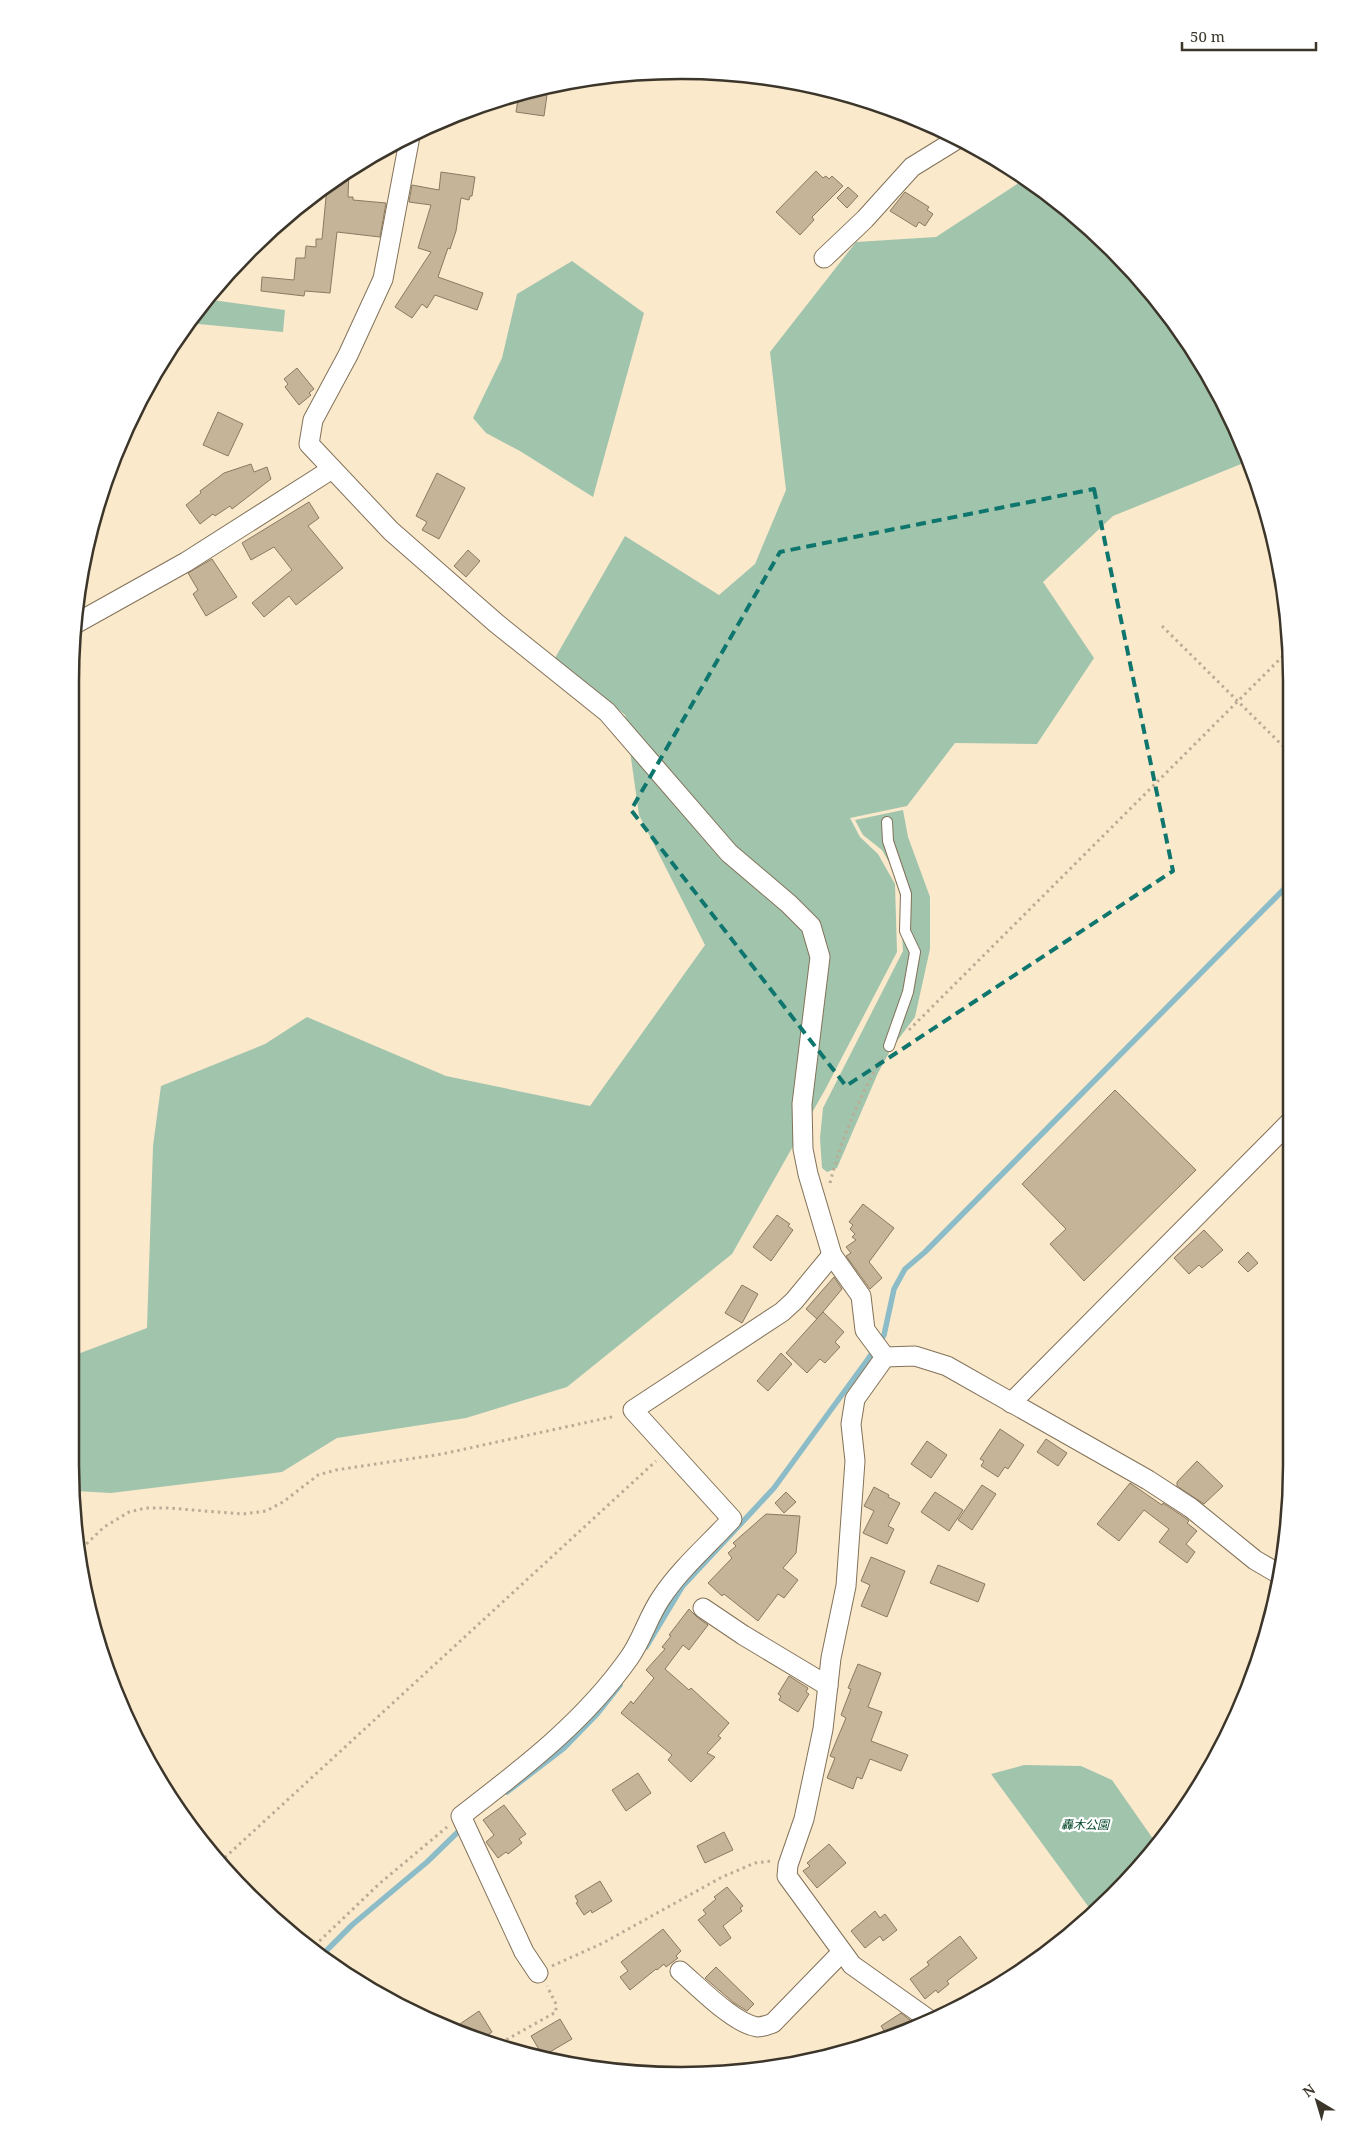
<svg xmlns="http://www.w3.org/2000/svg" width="1362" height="2146" font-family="'Noto Serif','Noto Sans JP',serif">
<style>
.green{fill:#a1c4ad}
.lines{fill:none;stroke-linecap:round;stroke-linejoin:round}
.stream{stroke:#8cbcc7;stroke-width:5.5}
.building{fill:#c6b499;stroke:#8b7a61}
.service-casing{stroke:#827259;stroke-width:12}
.minor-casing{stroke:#827259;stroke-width:21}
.path{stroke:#baac95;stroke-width:3;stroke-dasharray:2.5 4;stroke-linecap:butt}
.service{stroke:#fff;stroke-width:10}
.minor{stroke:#fff;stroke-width:19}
.marked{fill:none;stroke:#0f766e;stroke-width:4;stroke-dasharray:10 6;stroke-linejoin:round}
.labels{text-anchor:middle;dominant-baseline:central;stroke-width:4.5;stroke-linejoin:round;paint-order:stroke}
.park-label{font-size:12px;font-style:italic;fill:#06492a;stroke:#fff}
.rim{fill:none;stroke:#3c352a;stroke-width:2.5}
</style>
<rect width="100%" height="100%" fill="#fbe9cc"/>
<g class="green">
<polygon points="1025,179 1053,196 1141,278 1210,376 1246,462 1113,516 1043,582 1094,658 1037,744 955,743 907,806 850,818 860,837 878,854 895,884 897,952 826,1088 732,1254 567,1387 466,1418 337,1438 282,1472 111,1493 75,1491 75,1355 147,1328 153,1146 161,1086 265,1044 307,1017 446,1076 590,1106 705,945 639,815 625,715 555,658 625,536 719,595 755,564 786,490 770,352 856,242 936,237"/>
<polygon points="572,261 644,313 593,497 520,451 486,433 473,418 502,358 517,294"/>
<polygon points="209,295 212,300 285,310 283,332 188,323 196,309"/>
<polygon points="903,810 908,837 930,897 930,949 915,1017 891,1049 878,1073 837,1168 827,1172 822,1168 820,1138 823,1108 903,951 899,880 882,850 863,835 855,820"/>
<polygon points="1024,1765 1081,1766 1112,1780 1158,1846 1113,1897 1093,1913 991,1774"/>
</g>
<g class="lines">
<g class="stream">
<polyline points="646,1647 682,1587 774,1488 868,1359 884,1335 894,1289 905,1269 925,1252 1290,883"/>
<polyline points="507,1792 564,1748 597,1714 620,1685"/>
<polyline points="320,1957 352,1925 427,1862 463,1827"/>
</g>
</g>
<g class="building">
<polygon points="548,88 544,116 516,112 519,94"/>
<polygon points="349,171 348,197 353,197 353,200 386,203 380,237 337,232 330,293 305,291 304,296 261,291 262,277 294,280 296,258 305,258 306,246 316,247 316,239 322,239 327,187"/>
<polygon points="816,171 823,178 826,176 829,179 832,176 843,186 812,217 814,220 800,235 776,212"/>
<polygon points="441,172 475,177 472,196 470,196 469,200 461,198 456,231 450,249 448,248 438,277 483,293 477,310 435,295 427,308 422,304 412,318 395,307 431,252 418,248 431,205 409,202 412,185 439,190"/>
<polygon points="848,187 858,196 847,208 837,198"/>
<polygon points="905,192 929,207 927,210 933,214 925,226 919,222 916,227 890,211"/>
<polygon points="297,368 314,389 309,393 311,395 299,405 285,387 288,384 284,379"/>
<polygon points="218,412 243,424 228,456 203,445"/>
<polygon points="251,464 254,472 267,467 271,479 232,509 230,506 215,516 213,514 200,524 186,505 201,493 200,491 224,473"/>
<polygon points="437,473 465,488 439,539 422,530 427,522 416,516"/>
<polygon points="309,502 319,518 308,526 343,568 296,605 289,596 264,617 252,603 292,570 274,547 251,560 242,543"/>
<polygon points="468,550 480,561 466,577 454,566"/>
<polygon points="212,559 237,597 206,616 193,594 198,590 188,573"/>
<polygon points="1115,1090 1196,1170 1084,1281 1050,1244 1066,1229 1022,1184"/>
<polygon points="863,1204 894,1228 869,1262 882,1278 870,1289 846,1256 851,1253 846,1247 856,1240 852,1237 855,1234 850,1229 853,1225 849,1222"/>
<polygon points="777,1215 790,1224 788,1226 793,1230 771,1261 753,1247"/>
<polygon points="1204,1230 1223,1250 1202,1268 1199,1265 1189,1274 1174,1258"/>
<polygon points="1248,1252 1258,1263 1248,1272 1238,1262"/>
<polygon points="834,1277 842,1289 817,1319 806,1309"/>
<polygon points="742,1285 758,1294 742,1323 725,1313"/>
<polygon points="823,1312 844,1332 835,1342 840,1347 825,1363 820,1359 807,1373 786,1353"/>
<polygon points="781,1353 792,1364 768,1391 757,1381"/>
<polygon points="1000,1429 1024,1445 1008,1469 1005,1467 998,1477 981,1466 984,1461 980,1459"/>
<polygon points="1046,1439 1067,1453 1058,1466 1037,1452"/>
<polygon points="927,1441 947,1455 931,1478 911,1464"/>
<polygon points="1197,1461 1223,1486 1204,1504 1177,1486 1177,1482"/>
<polygon points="1130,1483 1162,1505 1163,1503 1184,1517 1189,1521 1187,1523 1197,1531 1186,1544 1195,1552 1187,1563 1159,1542 1169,1529 1144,1510 1119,1541 1097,1524"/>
<polygon points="982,1485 996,1494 972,1530 958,1520"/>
<polygon points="874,1487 889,1495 888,1497 900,1503 888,1526 894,1529 887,1544 863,1533 874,1511 864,1506"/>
<polygon points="786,1492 796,1502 784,1513 775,1503"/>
<polygon points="935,1492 963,1510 949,1531 921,1512"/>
<polygon points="766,1514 800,1516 796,1553 783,1568 798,1580 784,1598 778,1594 758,1621 724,1594 722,1596 708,1583 732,1558 728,1553 736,1546 733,1543"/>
<polygon points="871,1557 905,1571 887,1617 861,1606 870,1585 861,1581"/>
<polygon points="938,1565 985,1584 978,1602 930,1583"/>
<polygon points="689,1609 697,1617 708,1625 689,1650 683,1645 665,1669 689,1690 691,1688 729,1723 718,1736 721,1738 707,1753 715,1757 691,1782 668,1760 672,1755 621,1713 631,1701 633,1704 654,1678 646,1670 665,1649 662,1647 671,1636 669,1635"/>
<polygon points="858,1664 881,1673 868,1707 882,1712 871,1741 908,1755 901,1771 870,1759 862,1779 857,1777 853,1789 827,1778 835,1758 830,1756 846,1718 841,1715 851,1689 848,1688"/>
<polygon points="789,1676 808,1688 806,1692 809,1694 798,1712 779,1700 781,1696 778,1694"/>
<polygon points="638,1773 651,1793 626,1811 612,1790"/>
<polygon points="504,1805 526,1834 519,1839 522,1843 508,1854 506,1852 498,1858 486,1842 494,1835 483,1820"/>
<polygon points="724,1832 733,1850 705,1863 697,1846"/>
<polygon points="829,1844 846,1863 817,1888 803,1871 810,1866 807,1863"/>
<polygon points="600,1881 612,1901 592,1913 591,1910 584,1915 576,1903 578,1902 575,1896"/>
<polygon points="727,1887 743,1906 740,1908 742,1911 723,1926 731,1938 720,1946 698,1920 706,1914 703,1910 716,1899 714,1897"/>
<polygon points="875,1911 880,1918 885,1914 897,1930 883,1941 880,1936 865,1948 851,1931"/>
<polygon points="663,1929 681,1951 676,1956 678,1958 666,1967 664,1964 657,1970 656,1969 630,1990 620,1977 628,1971 621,1962"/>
<polygon points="960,1936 977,1958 947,1981 949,1984 938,1993 936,1990 925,1999 910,1979 929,1965 927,1962"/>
<polygon points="716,1967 754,2004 747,2011 734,2003 705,1978"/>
<polygon points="479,2011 492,2032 481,2039 478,2036 473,2039 451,2030"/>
<polygon points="901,2013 910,2020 914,2027 888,2037 881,2026"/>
<polygon points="560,2019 572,2039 543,2056 531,2036"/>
</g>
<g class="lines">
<defs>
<polyline id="service" points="887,822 888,841 906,894 905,931 915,952 908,992 889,1046"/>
<g id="minor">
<polyline points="410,136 383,279 348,355 313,420 309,444 391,531 496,623 607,712 729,853 789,904 811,926 820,957 802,1104 803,1149 808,1174 832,1255 861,1296 865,1330 885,1357"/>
<polyline points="824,258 865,219 912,167 959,138"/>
<polyline points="75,624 186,562 332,469"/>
<polyline points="885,1357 855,1399 851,1424 855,1461 846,1586 831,1658 823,1729 804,1819 788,1865 787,1876 852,1965 931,2021"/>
<polyline points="885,1357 915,1356 947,1366 1148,1480 1191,1508 1255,1560 1279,1574"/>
<polyline points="1011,1403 1289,1123"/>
<polyline points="703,1608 743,1635 828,1686"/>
<path d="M680 1971C699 1987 733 2023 757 2027 762 2027 768 2025 773 2023L842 1952"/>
<path d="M538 1973 524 1952 461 1816C522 1769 584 1722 629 1658 642 1640 648 1617 661 1598 680 1569 708 1545 732 1519L633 1410 782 1312 794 1301 832 1255"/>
</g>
</defs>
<use href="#service" class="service-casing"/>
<use href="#minor" class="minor-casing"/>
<g class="path">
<polyline points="1162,626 1290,753"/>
<polyline points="909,1030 1291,648"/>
<path d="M830 1183C841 1139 860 1096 882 1057"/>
<polyline points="77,1553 104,1527 129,1512 146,1508 168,1508 243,1514 266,1511 283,1502 318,1475 336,1470 442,1454 616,1416"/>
<polyline points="220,1862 656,1461"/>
<polyline points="310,1950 379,1884 447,1827"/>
<polyline points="552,1966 603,1943 722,1877 755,1863 771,1861"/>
<polyline points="495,2046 556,2012 556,2004 547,1986"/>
</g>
<use href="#service" class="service"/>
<use href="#minor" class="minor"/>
</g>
<path class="marked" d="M1094 489 1173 871 846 1086 631 810 780 552Z"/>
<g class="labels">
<g class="park-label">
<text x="1085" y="1824">轟木公園</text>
</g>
</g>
<path d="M0 0H1362V2146H0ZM681 79H681A602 602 0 0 1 1283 681V1465A602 602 0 0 1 681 2067H681A602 602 0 0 1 79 1465V681A602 602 0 0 1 681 79Z" fill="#fff" fill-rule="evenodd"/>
<path class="rim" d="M681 79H681A602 602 0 0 1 1283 681V1465A602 602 0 0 1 681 2067H681A602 602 0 0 1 79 1465V681A602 602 0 0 1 681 79Z"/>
<g transform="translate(1317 2101) rotate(322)" stroke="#ffffff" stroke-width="4" paint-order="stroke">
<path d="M0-4L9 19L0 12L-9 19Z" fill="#3c352a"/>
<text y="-8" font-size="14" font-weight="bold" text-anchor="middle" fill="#3c352a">N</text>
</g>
<path d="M1182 42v8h134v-8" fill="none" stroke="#3c352a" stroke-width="2.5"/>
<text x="1190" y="42" font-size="15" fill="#3c352a" stroke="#ffffff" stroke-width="4" paint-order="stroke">50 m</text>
</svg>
